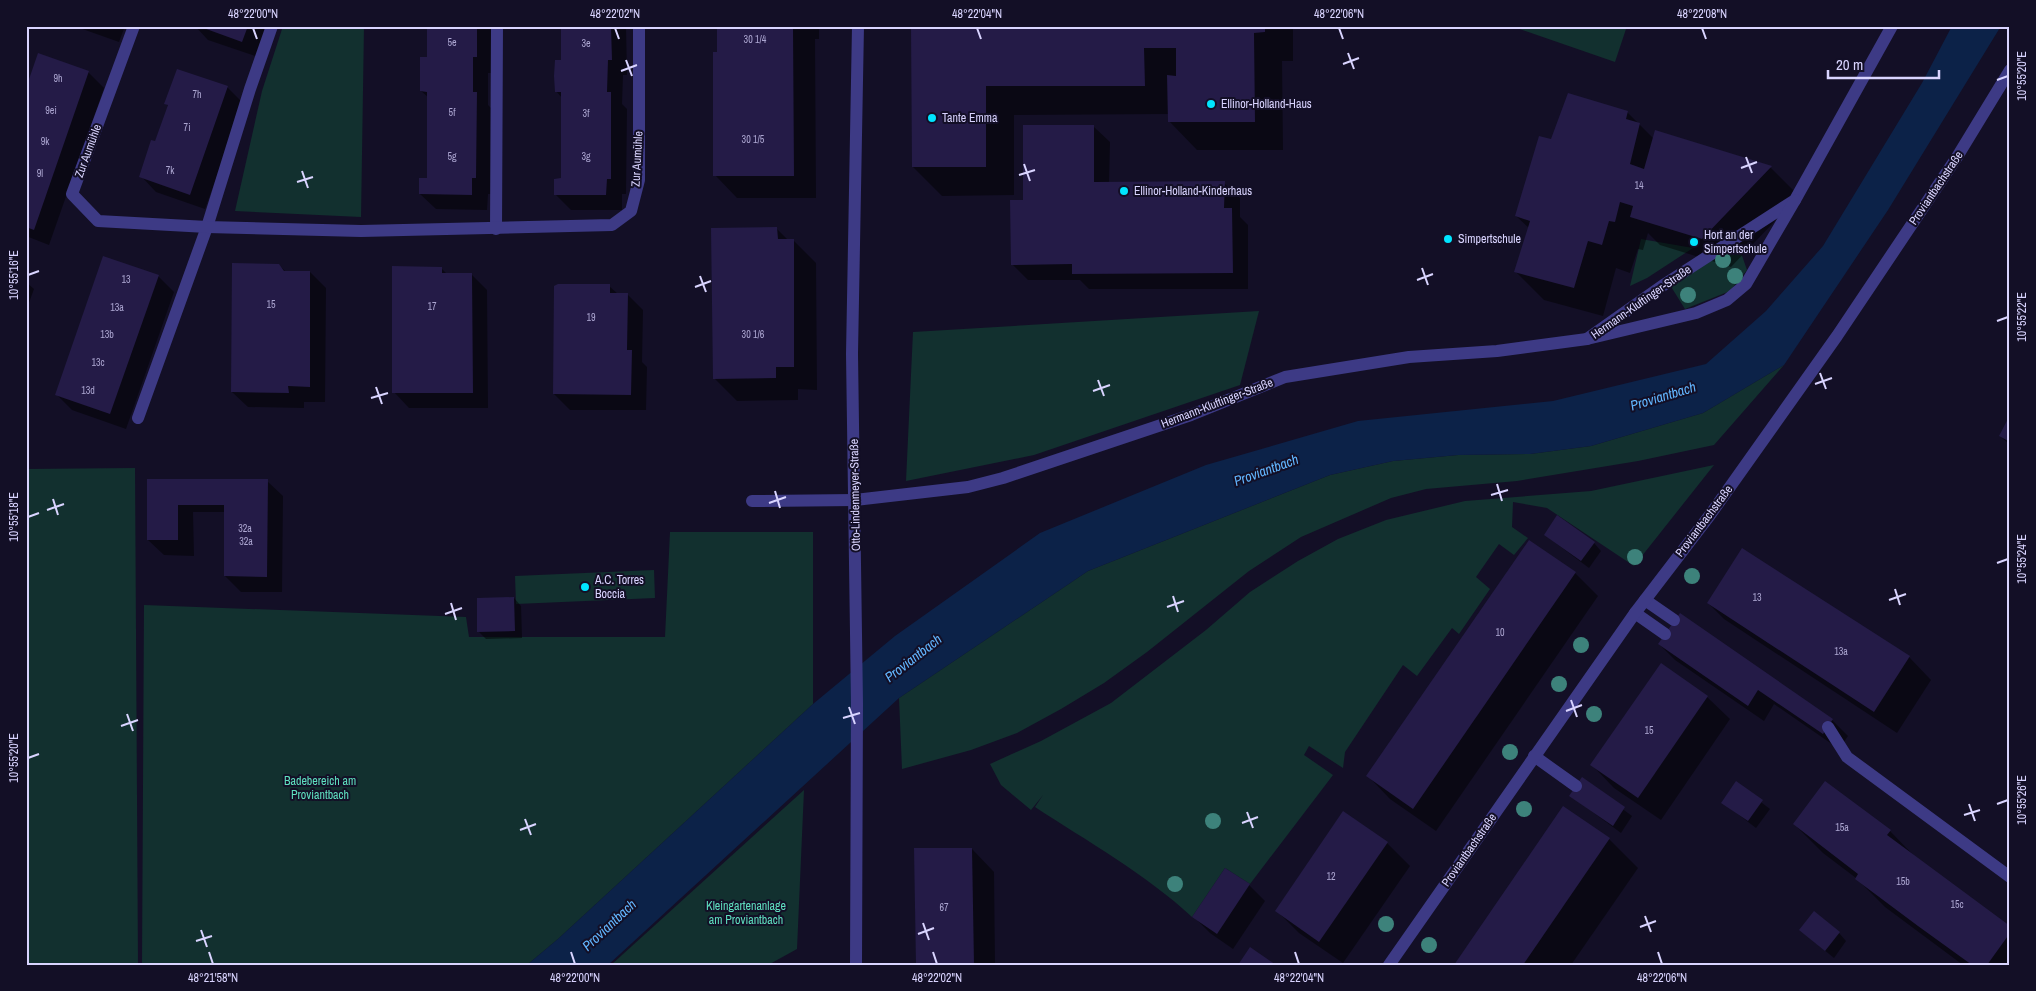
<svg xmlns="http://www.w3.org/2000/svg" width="2036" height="991" font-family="'Archivo Narrow',sans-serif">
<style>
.green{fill:#12302f}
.water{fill:#0c2248}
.shadow{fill:#0007}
.building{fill:#241b47}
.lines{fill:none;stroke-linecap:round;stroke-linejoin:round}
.lane{stroke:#3d3a85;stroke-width:12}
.street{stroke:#3d3a85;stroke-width:12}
.tree{fill:#3d827b}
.ticks{fill:none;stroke:#d9d4ff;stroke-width:2}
.poi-dot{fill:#00e5ff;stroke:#130f26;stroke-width:2}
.labels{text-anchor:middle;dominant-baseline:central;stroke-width:4;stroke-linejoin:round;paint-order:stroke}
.number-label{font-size:10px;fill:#aca6d1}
.poi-label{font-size:12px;fill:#d9d4ff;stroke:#130f26;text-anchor:start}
.street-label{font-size:12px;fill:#d9d4ff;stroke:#130f26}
.park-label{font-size:12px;fill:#5fe0c0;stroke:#130f26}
.water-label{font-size:14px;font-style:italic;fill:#62b6ff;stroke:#130f26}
.neatline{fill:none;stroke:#d9d4ff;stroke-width:2}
.ticks-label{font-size:12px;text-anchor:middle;fill:#d9d4ff}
</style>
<rect width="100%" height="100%" fill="#130f26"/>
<g class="green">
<polygon points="283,26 364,26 361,217 235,211 262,91"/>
<polygon points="1511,26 1627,26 1615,62"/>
<polygon points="1641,239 1693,248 1647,278 1630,286"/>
<polygon points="1738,244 1747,270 1730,291 1685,309 1670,285"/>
<polygon points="1259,311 1240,385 1034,455 906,481 913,332"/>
<polygon points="1784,365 1714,445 1638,461 1517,481 1426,489 1391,498 1301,537 1249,571 1147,652 1104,683 1061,709 1017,733 971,750 902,769 899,698 1088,571 1330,475 1393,461 1458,455 1530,454 1591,446 1703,413"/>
<path d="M1714 465 1634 566 1547 508 1513 502 1512 527 1528 538 1514 555 1499 544 1476 577 1490 589 1459 634 1452 628 1417 676 1403 665 1345 752 1343 768 1309 746 1304 755 1333 775 1250 884 1225 868 1192 917C1147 875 1087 841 1035 807L1043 795 1031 810 1001 785 990 764 1041 741 1111 703 1206 630 1250 592 1298 561 1338 539 1386 520 1465 501 1591 491Z"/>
<polygon points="135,468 138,965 26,965 26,469"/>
<polygon points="670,532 813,532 813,704 558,939 527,965 142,965 144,605 466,617 469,637 665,637"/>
<polygon points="654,570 655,598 516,604 515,576"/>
<polygon points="804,790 797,949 768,965 611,965"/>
</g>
<polygon class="water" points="1952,26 2001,26 1888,210 1784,365 1703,413 1591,446 1530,454 1458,455 1393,461 1330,475 1088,571 899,698 608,965 527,965 558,939 813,704 895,636 1040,533 1206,465 1358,421 1553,401 1706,364 1766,311 1823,246 1922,83"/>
<g class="shadow">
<polygon points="74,26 125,26 119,42"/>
<polygon points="195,26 269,26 258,57 208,40"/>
<polygon points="428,26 492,26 492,73 488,73 488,105 492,109 491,194 488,194 487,210 436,209 420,194 428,179 428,97 421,91 428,59"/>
<polygon points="563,26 626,26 627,75 623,75 622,104 627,109 626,194 622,194 622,210 571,210 555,194 562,180 562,98 556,91 563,61"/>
<polygon points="719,26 819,26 819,39 815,39 816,198 737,198 715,175"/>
<polygon points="912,26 1293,26 1293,61 1282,61 1283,150 1197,150 1169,121 1169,114 1014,115 1014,195 942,196 913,167"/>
<polygon points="88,72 104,88 49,245 26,236 26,91"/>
<polygon points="227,87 243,103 205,209 156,192 141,176 169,107 166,103"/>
<polygon points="1627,112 1654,139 1656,132 1771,168 1799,196 1731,267 1660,245 1648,233 1643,250 1638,249 1630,273 1616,268 1603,316 1544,300 1515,271 1529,228 1516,216 1552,140"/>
<polygon points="1094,127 1110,142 1109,183 1224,183 1240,198 1240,217 1248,225 1248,289 1089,289 1080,280 1028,280 1012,264"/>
<polygon points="776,228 788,240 793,240 816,263 817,390 798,389 798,400 737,401 714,378"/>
<polygon points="279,265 286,272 310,272 326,288 325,402 304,402 304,408 248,407 232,392"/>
<polygon points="441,268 448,275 471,274 487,290 488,408 409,408 394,392"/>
<polygon points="158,276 174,292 126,429 72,410 57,395"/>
<polygon points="26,282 34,289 26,311"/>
<polygon points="609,286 618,294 627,294 643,310 642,362 647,367 646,410 570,410 554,394"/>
<polygon points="2010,418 2010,445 2000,436"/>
<polygon points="148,480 267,481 283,496 282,592 241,592 225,576 225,512 193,512 194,556 164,555 148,540"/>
<polygon points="1545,535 1594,543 1601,551 1589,568"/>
<polygon points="1575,573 1598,596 1436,831 1390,799 1368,776"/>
<polygon points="514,598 521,606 522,638 486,639 479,632"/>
<polygon points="1708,603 1909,657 1931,680 1897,733 1724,619"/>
<polygon points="1659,644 1832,720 1848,736 1839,749 1774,704 1764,721 1675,660"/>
<polygon points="1707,697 1730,719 1661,820 1614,788 1592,765"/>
<polygon points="1582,779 1632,816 1621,833 1571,796"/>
<polygon points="1736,783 1770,809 1756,828 1722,802"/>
<polygon points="1794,824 1890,831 1918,860 2010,927 2010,965 1963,965 1885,907 1856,878 1823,853"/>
<polygon points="1609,839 1638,868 1571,965 1456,965"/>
<polygon points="1387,843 1410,866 1343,963 1299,933 1276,910"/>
<polygon points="972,849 994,872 995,965 917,965"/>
<polygon points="1226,869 1249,885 1265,901 1233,949 1210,933 1194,917"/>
<polygon points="1800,930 1839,933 1846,941 1834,958"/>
</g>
<g class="building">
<polygon points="198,26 248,26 242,42"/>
<polygon points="427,26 477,26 477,57 473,57 473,92 477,92 476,178 472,178 472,195 419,194 419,178 427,178 427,92 420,91 420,57 427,57"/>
<polygon points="561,26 611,26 612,60 608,60 607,92 611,92 611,179 607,179 606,195 554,195 554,179 561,178 561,92 555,92 554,76 555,60 561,60"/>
<polygon points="717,26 793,26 794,176 713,176 713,52 717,52"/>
<polygon points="911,26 1265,26 1265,32 1254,33 1255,122 1168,122 1167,75 1176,76 1176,48 1144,48 1145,86 986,86 986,167 912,167"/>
<polygon points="38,53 89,71 34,230 26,227 26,88"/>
<polygon points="177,69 228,86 190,195 139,177 151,140 155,141 168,105 164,104"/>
<polygon points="1568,93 1628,111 1626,119 1640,123 1630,164 1644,169 1655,130 1772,166 1702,239 1630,217 1633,206 1620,202 1615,222 1609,221 1602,245 1588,241 1574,288 1514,272 1530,221 1515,216 1539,136 1551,139"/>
<polygon points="1023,125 1094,125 1094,182 1225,181 1224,208 1232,208 1233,273 1072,274 1072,264 1011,265 1010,200 1023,200"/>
<polygon points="777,227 778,239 794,239 794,367 776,367 776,378 713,379 711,228"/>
<polygon points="103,256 159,275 110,414 55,395"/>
<polygon points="232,263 279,264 284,271 310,271 310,387 288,386 289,393 231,392"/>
<polygon points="392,266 442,267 442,273 472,273 473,393 392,393"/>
<polygon points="558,284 610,284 610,293 628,293 627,350 632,350 631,395 553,394 554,286"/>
<polygon points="2010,415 2010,442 1999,436"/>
<polygon points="147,479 268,479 267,577 224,576 224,505 178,505 178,540 147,540"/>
<polygon points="1557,515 1595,542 1581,561 1544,535"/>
<polygon points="1529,540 1576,572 1413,809 1366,776"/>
<polygon points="1742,548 1910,656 1874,712 1707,603"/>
<polygon points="514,597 515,631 477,632 477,598"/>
<polygon points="1680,613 1833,719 1823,734 1758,690 1748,706 1658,644"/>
<polygon points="1661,663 1708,696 1638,798 1590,765"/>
<polygon points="1582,777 1625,807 1613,826 1569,796"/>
<polygon points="1736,781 1763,800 1748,821 1721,803"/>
<polygon points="1825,781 1891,830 1887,835 2010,926 2010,933 1987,965 1972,965 1918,926 1855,879 1858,874 1793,824"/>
<polygon points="1563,806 1610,838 1523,965 1454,965"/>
<polygon points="1343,811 1388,842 1319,942 1275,911"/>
<polygon points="914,848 972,848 974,965 916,965"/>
<polygon points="1225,868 1250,884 1217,934 1192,917"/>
<polygon points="1814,911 1840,932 1825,951 1799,930"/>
<polygon points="1250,947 1276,965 1238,965"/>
</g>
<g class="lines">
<g class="lane">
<polyline points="496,229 497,26"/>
<polyline points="1587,339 1665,284 1795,200 1892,26"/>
<polyline points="138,418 207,227 250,89 272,26"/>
<polyline points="752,501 855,500"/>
<polyline points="1645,600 1674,620"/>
<polyline points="1635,613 1665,634"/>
<polyline points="1828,727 1847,757 2010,877"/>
<polyline points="1534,756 1576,786"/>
</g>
<g class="street">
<polyline points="134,26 72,194 98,221 207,227 361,231 612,225 631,211 639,180 639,26"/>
<polyline points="855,500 968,487 1003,478 1191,415 1285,377 1409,357 1497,351 1587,339 1696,313 1727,300 1746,284 1795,200"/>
<polyline points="856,965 857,703 852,354 858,26"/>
<polyline points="1389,965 1635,613 1710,515 1837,336 1957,157 2010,70"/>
</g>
</g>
<g class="tree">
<circle cx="1723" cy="260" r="8"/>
<circle cx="1735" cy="276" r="8"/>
<circle cx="1688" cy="295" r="8"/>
<circle cx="1635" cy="557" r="8"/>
<circle cx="1692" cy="576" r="8"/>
<circle cx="1581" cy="645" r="8"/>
<circle cx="1559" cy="684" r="8"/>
<circle cx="1594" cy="714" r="8"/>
<circle cx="1510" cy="752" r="8"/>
<circle cx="1524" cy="809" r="8"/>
<circle cx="1213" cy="821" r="8"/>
<circle cx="1175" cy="884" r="8"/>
<circle cx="1386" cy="924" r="8"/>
<circle cx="1429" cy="945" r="8"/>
</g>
<path class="ticks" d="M253 28 257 39M615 28 619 39M977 28 981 39M1339 28 1343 39M1702 28 1706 39M1348 53 1354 69M626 60 632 76M1343 64 1359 58M621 71 637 65M1997 80 2008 76M1746 157 1752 173M1024 164 1030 181M1741 168 1757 162M302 171 308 188M1019 175 1035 170M297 182 313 177M1422 268 1428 285M28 275 39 271M700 276 706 292M1417 280 1433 274M695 287 711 281M1997 321 2008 317M1820 373 1826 389M1098 380 1104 396M1815 384 1832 378M376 387 382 404M1093 391 1110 385M371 398 388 393M1497 484 1502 501M775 491 780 508M1491 495 1508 490M53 499 58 515M769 503 786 497M47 510 64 504M28 517 39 513M1997 563 2008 559M1895 589 1900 605M1173 596 1178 612M1889 600 1906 594M451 603 456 620M1167 607 1184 601M445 614 462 608M1571 700 1577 717M849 707 855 724M1566 711 1582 705M127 714 133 731M843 718 860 713M121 726 138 720M28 758 39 754M1969 804 1975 821M1997 804 2008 800M1247 812 1253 828M1964 815 1980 810M525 819 531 835M1242 823 1258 817M520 830 536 824M1645 916 1651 932M923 923 929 940M1640 927 1656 921M201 930 207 947M918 934 934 928M196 941 212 936M209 952 213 964M571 952 575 964M933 952 937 964M1295 952 1299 964M1658 952 1662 964"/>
<g class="poi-dot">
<circle cx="1211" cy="104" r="5"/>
<circle cx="932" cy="118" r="5"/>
<circle cx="1124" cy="191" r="5"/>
<circle cx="1448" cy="239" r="5"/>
<circle cx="1694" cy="242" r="5"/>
<circle cx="585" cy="587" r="5"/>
</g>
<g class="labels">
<g class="number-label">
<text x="755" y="39">30 1/4</text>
<text x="452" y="42">5e</text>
<text x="586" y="43">3e</text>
<text x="58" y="78">9h</text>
<text x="197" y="94">7h</text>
<text x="51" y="110">9ei</text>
<text x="452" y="112">5f</text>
<text x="586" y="113">3f</text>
<text x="187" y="127">7i</text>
<text x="753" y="139">30 1/5</text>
<text x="45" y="141">9k</text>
<text x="452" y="156">5g</text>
<text x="586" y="156">3g</text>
<text x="170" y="170">7k</text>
<text x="40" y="173">9l</text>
<text x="1639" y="185">14</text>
<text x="126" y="279">13</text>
<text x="271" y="304">15</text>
<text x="432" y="306">17</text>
<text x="117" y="307">13a</text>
<text x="591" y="317">19</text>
<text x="107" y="334">13b</text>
<text x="753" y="334">30 1/6</text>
<text x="98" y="362">13c</text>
<text x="88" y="390">13d</text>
<text x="245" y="528">32a</text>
<text x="246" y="541">32a</text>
<text x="1757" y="597">13</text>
<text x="1500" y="632">10</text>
<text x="1841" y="651">13a</text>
<text x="1649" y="730">15</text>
<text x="1842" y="827">15a</text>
<text x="1331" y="876">12</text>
<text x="1903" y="881">15b</text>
<text x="1957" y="904">15c</text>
<text x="944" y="907">67</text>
</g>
<g class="poi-label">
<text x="1221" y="104">Ellinor-Holland-Haus</text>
<text x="942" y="118">Tante Emma</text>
<text x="1134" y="191">Ellinor-Holland-Kinderhaus</text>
<text x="1704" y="235">Hort an der<tspan x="1704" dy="14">Simpertschule</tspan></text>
<text x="1458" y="239">Simpertschule</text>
<text x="595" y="580">A.C. Torres<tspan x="595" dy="14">Boccia</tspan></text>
</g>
<g class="street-label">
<text transform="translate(88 151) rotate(-70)">Zur Aumühle</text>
<text transform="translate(637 159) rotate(-87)">Zur Aumühle</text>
<text transform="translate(1936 188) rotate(-56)">Proviantbachstraße</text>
<text transform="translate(1641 302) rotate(-35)">Hermann-Kluftinger-Straße</text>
<text transform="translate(1217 403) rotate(-21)">Hermann-Kluftinger-Straße</text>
<text transform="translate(855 495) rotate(-91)">Otto-Lindenmeyer-Straße</text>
<text transform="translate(1704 521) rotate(-53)">Proviantbachstraße</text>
<text transform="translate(1469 850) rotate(-55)">Proviantbachstraße</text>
</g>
<g class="park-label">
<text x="320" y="781">Badebereich am<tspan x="320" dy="14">Proviantbach</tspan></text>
<text x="746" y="906">Kleingartenanlage<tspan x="746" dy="14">am Proviantbach</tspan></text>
</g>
<g class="water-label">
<text transform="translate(1663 396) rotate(-17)">Proviantbach</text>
<text transform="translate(1266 470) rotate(-20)">Proviantbach</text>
<text transform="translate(913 658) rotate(-38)">Proviantbach</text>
<text transform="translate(609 925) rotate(-43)">Proviantbach</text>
</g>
</g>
<rect width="2036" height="991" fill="none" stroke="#130f26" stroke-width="55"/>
<path d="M1828 70v8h111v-8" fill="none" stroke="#d9d4ff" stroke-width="2.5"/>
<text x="1836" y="70" font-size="15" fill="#d9d4ff" stroke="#130f26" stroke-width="4" paint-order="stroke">20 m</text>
<rect x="28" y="28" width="1980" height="936" class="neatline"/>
<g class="ticks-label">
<text x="253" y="18">48°22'00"N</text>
<text x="615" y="18">48°22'02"N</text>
<text x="977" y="18">48°22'04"N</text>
<text x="1339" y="18">48°22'06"N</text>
<text x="1702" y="18">48°22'08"N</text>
<text transform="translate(2022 76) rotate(-90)" y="4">10°55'20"E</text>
<text transform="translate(14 275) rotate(-90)" y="4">10°55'16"E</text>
<text transform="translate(2022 317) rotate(-90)" y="4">10°55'22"E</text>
<text transform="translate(14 517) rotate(-90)" y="4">10°55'18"E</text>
<text transform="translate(2022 559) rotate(-90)" y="4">10°55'24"E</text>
<text transform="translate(14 758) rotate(-90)" y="4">10°55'20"E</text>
<text transform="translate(2022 800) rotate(-90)" y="4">10°55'26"E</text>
<text x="213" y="982">48°21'58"N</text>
<text x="575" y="982">48°22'00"N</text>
<text x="937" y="982">48°22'02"N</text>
<text x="1299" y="982">48°22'04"N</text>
<text x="1662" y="982">48°22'06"N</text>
</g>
</svg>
